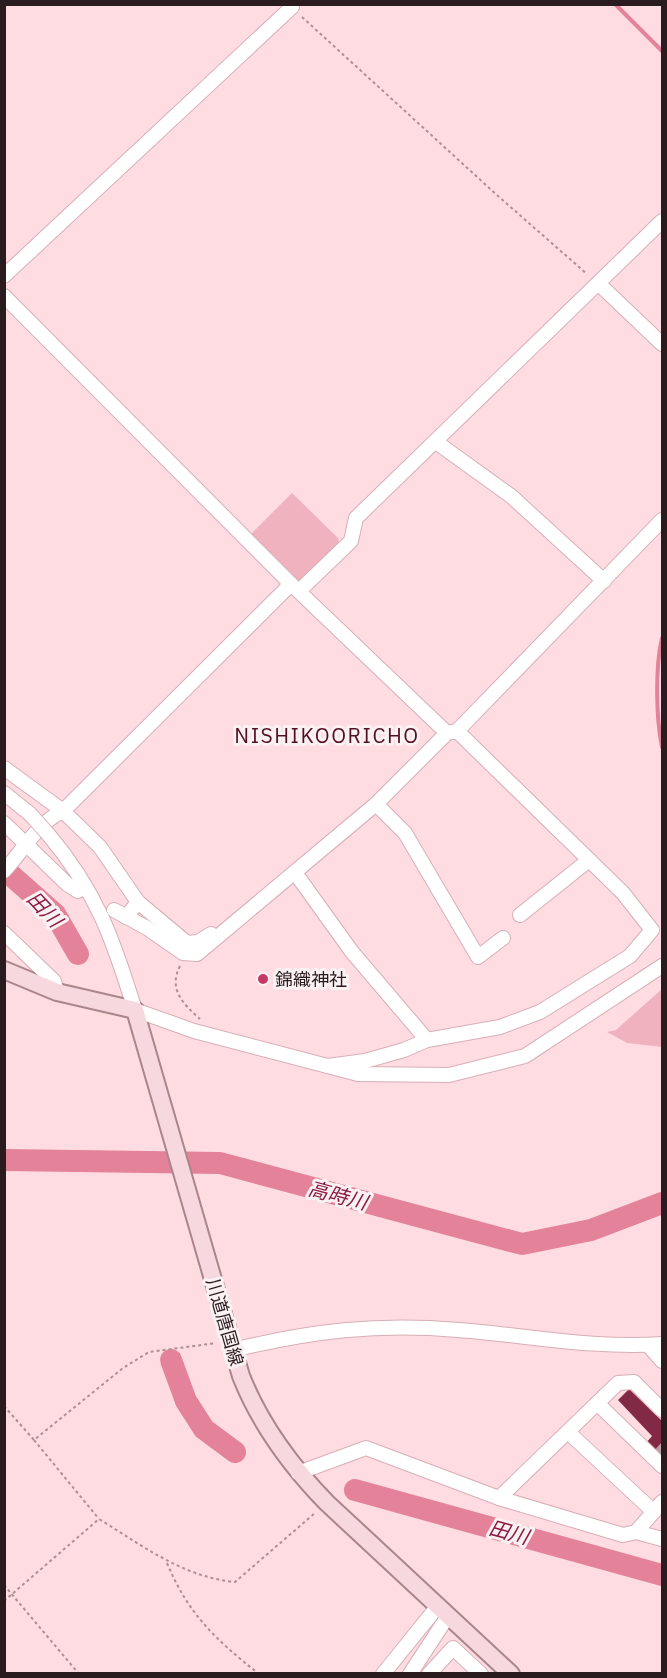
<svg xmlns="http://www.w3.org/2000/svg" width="667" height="1678" font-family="'IBM Plex Sans','Noto Sans JP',sans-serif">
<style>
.green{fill:#f0b2bf}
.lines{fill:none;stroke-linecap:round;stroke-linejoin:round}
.stream{stroke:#e38298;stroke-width:4}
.river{stroke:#e38298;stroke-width:22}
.building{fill:#822b45;filter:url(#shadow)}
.minor-casing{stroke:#d8aeb6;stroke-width:16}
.major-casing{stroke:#ab858c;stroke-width:20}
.path{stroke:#ab9094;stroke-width:2;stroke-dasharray:3 3;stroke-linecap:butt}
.minor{stroke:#fff;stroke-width:14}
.major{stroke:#f6d8de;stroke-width:16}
.minor-bridge-casing{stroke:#d8aeb6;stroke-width:16;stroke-linecap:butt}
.minor-bridge{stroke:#fff;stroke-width:14}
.poi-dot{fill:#c63865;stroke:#faf1f2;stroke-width:2}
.labels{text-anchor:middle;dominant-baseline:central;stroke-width:6;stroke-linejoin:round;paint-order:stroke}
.poi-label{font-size:18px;fill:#2a1b1e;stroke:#faf1f2;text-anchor:start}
.street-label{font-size:18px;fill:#2a1b1e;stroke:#faf1f2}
.water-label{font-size:20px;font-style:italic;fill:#8d1a43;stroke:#faf1f2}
.quarter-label{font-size:21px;letter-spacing:1.5px;fill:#530f26;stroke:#faf1f2}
</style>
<defs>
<filter id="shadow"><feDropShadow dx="5.5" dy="5.5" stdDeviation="0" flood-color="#0004"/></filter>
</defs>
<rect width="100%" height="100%" fill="#ffdce2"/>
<g class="green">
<polygon points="292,493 338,538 339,544 297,583 250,535"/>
<polygon points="662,989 662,1047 627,1043 607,1032 616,1030"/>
</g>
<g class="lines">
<g class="stream">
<polyline points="615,4 662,51"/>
<path d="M662 638C655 667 656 718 662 747"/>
</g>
<g class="river">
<polyline points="4,869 55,914 78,954"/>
<polyline points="4,1160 220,1163 522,1244 591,1230 662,1203"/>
<polyline points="171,1360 186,1401 204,1429 235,1452"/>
<polyline points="355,1490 662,1575"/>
</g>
</g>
<polygon class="building" points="629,1389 662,1421 662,1442 654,1451 646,1443 652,1436 618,1400"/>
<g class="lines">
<defs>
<g id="minor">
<polyline points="4,276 292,7"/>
<polyline points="599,284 662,344"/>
<polyline points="4,296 291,584 447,733"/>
<polyline points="436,442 511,496 604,581"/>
<polyline points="299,591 351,541 356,518 662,221"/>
<polyline points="457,731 662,520"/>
<polyline points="4,768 63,811 100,847 138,902 126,917"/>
<polyline points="4,793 30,814"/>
<polyline points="376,804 405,833 478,957 503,938"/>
<polyline points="4,823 67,884 78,891"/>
<path d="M48 834C97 892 113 939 135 1010L194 1031 358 1074 449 1075 525 1056 662 966"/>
<path d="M4 871C23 851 37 823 63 811L291 584"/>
<polyline points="296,874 352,952 427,1040"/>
<polyline points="138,902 187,943 198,942 211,934"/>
<polyline points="114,910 147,928 183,953 197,954 376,804 447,733 457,731 623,893 652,930 630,956 540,1012 500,1027 427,1040 404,1050 365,1061 328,1066"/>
<polyline points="520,915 589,860"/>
<polyline points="4,933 54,981 57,992"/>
<polyline points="648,1345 662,1361"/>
<path d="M233 1350C311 1331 377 1323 458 1330 526 1335 594 1349 662 1344"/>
<polyline points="597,1403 662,1466"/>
<polyline points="568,1432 654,1512"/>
<polyline points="298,1473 366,1448 499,1498 623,1535 636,1532 662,1539"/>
<polyline points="499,1498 618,1383 634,1382 662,1410"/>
<polyline points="636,1532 662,1502"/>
<polyline points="383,1674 438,1606"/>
<polyline points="410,1674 448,1616"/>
<polyline points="429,1674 453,1648 481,1674"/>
</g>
<path id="major" d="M4 970 57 992 135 1010 241 1376C260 1424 291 1466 327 1503L511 1674"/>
</defs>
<use href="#minor" class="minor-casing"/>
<use href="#major" class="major-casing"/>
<g class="path">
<polyline points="302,17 498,196 587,274"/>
<path d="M180 966C168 989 183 1004 200 1019"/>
<polyline points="4,1406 34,1440 123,1368 149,1352 216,1343"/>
<polyline points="34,1440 99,1519"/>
<path d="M167 1563C188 1614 216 1640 259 1674"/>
<polyline points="4,1585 79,1674"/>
<path d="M4 1601 99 1519C143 1546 183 1577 235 1582L315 1513"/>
</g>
<use href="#minor" class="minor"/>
<use href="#major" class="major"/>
<defs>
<polyline id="minor-bridge" points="30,814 48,834"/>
</defs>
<use href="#minor-bridge" class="minor-bridge-casing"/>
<use href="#minor-bridge" class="minor-bridge"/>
</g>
<circle class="poi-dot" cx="263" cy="979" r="6"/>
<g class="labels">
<g class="poi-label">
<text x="275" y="979">錦織神社</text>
</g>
<g class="street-label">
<text transform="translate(225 1322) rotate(74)">川道唐国線</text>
</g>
<g class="water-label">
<text transform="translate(45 909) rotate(47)">田川</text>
<text transform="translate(338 1195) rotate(15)">高時川</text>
<text transform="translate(509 1532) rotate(15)">田川</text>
</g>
<g class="quarter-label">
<text x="327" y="735">NISHIKOORICHO</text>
</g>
</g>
<rect width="667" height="1678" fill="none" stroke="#2a1b1e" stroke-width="12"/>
</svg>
